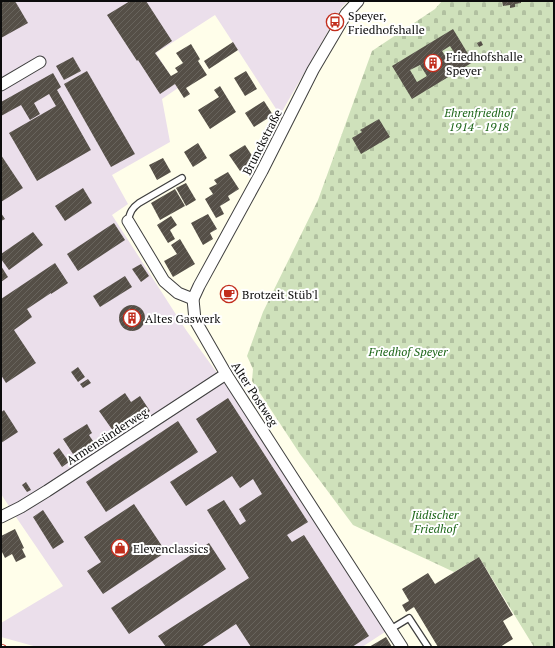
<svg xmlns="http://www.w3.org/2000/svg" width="555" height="648" font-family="'PT Serif',serif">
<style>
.industrial{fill:#ebdfeb}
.cemetery{fill:url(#cemetery-stones)}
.building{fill:url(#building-hatch);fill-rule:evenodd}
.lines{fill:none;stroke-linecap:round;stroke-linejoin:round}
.service-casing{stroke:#3f3f3f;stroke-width:8}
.minor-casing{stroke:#3f3f3f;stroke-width:13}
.service{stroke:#fff;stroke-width:5.5}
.minor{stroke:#fff;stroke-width:11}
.rail-casing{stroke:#c22e1d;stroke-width:4.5}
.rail{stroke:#fff;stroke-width:3;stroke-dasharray:9;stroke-linecap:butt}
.labels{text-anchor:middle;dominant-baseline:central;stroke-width:4;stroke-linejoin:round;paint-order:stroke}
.poi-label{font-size:12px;fill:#0c0c0c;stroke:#fff;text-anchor:start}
.park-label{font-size:12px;font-style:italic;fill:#1d6619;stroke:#fff}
.street-label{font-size:12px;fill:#0c0c0c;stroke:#fff}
</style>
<defs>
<pattern id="cemetery-stones" width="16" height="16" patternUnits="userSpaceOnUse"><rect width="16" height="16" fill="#cfe1bb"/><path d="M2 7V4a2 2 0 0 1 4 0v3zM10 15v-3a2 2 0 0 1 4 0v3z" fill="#b1c0a0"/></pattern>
<pattern id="building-hatch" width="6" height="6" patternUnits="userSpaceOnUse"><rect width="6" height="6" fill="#554f47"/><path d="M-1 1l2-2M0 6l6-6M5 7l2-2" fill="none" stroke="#68645d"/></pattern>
</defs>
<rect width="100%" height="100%" fill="#fffeea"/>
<polygon class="industrial" points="1,1 348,1 342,7 280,115 215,15 156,53 178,88 162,99 170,142 112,175 128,204 112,215 186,330 228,388 388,630 362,647 37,647 1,637 1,623 63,586 18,520 1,494"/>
<polygon class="cemetery" points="442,1 554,1 554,647 534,647 479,557 454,572 353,525 300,454 252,381 253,369 247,356 263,312 318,200 372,51 435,9"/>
<g class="building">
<polygon points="1,1 15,1 28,23 1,38"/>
<polygon points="130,1 146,1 172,41 155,53 171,76 178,72 175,68 183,63 176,53 191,44 200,59 198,61 207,75 186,88 190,94 184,98 175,84 160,94 138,60 137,61 107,15"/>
<polygon points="502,1 521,1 521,3 515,4 515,7 510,8 510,5 503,6"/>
<path d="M453 29 473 62 412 99 392 66ZM450 46 457 57 449 62 442 51ZM420 65 427 76 417 82 410 70Z"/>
<polygon points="481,41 483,45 479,47 477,43"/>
<polygon points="233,42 238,50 209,69 204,61"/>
<polygon points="73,57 81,71 64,80 56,66"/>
<polygon points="87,71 135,154 111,167 64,84"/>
<polygon points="246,71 257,89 245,96 234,78"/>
<polygon points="53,73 61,87 57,90 91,150 37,181 9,133 56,106 49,94 34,103 40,114 30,120 21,105 1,116 1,102"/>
<polygon points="220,86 236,112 210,129 198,110 219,97 214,90"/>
<polygon points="264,101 273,115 254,127 245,113"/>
<polygon points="379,119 390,137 361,154 352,138 362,132 360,130"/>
<polygon points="198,143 207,158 193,167 184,152"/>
<polygon points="245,145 255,160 240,171 229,155"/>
<polygon points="1,155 23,188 1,202"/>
<polygon points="163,158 171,172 157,180 149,165"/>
<polygon points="228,172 239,189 228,196 230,200 220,206 224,214 216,218 205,199 213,194 209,188 217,184 214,180"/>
<polygon points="186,183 196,200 186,206 176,188"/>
<polygon points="83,188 92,203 65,221 55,206"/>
<polygon points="175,189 185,206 160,220 151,203"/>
<polygon points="1,213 5,219 1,221"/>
<polygon points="208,214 217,229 210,233 213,239 203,245 191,223"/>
<polygon points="171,216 177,225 170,230 175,239 168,243 157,225"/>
<polygon points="114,223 125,240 78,271 67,254"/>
<polygon points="33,232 43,245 9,270 1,259 1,254"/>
<polygon points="180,239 195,264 173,277 164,261 177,254 171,245"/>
<polygon points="55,263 68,283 51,294 51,293 27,309 32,317 14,330 36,363 6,383 1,375 1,299"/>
<polygon points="141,264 149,276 141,282 132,269"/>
<polygon points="1,266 8,277 1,282"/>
<polygon points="125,276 132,287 100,307 93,296"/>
<circle cx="132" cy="318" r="13"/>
<polygon points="78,367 85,377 78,382 71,372"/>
<polygon points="88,379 91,383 83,388 80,384"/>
<polygon points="125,393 131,402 140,396 150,411 116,435 99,411"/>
<polygon points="228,398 308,522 287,535 292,542 304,535 369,636 352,647 251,647 236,624 201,647 166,647 158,636 249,578 207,510 224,500 240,525 246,521 239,509 262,494 253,479 240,488 232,476 186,506 170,482 217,452 196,419"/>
<polygon points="4,410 18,432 1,443 1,412"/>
<polygon points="178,421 198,452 106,512 86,482"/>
<polygon points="87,424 92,433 89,435 97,447 77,460 63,439"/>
<polygon points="59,448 69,462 62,467 53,453"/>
<polygon points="26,482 31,490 27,492 22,485"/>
<polygon points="134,504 166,552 103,594 87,571 101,562 84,537"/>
<polygon points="43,510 64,542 53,549 33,517"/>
<polygon points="15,529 24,548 22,549 26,557 16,562 12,554 5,558 1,550 1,536"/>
<polygon points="209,543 226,569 129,634 111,608"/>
<polygon points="479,557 513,615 503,621 513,639 500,647 438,647 414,607 406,612 402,605 409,601 402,589 428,573 435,584"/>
<polygon points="386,637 392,647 369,647"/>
</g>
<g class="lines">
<defs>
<g id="service">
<path d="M128 221C130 212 132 208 139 203L182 178"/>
<polyline points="391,629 409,618 428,647"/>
</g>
<g id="minor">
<polyline points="358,1 346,14 313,70 262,171 199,286 193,299 195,320 226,374 402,647"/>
<polyline points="1,85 40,62"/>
<polyline points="128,221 164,281 178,293 193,299"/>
<polyline points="1,517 21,507 47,491 226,374"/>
</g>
</defs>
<use href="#service" class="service-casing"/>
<use href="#minor" class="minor-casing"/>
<use href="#service" class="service"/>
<use href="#minor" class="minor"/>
<defs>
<polyline id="rail" points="1,646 4,647"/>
</defs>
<use href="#rail" class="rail-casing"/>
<use href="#rail" class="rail"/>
</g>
<defs>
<symbol id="bus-ring" viewBox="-11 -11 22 22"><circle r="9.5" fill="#fff" stroke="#c22e1d" stroke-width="1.5"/><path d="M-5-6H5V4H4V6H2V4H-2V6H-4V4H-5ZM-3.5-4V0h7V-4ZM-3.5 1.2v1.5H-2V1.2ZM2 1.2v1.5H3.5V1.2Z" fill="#c22e1d"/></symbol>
<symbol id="building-ring" viewBox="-11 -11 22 22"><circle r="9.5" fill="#fff" stroke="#c22e1d" stroke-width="1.5"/><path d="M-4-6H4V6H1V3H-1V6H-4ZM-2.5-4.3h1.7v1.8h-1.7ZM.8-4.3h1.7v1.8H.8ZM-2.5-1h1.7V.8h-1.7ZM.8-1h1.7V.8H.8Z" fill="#c22e1d"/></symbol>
<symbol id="cafe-ring" viewBox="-11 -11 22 22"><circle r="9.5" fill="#fff" stroke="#c22e1d" stroke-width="1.5"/><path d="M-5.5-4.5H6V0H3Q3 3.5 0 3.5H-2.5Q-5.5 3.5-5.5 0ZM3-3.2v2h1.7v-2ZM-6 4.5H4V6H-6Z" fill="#c22e1d"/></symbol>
<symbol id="shop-ring" viewBox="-11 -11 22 22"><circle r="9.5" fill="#fff" stroke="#c22e1d" stroke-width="1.5"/><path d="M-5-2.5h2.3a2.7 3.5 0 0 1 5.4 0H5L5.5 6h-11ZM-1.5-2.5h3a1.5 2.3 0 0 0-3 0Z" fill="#c22e1d"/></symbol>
</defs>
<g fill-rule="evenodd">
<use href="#bus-ring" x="325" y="12" width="20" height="20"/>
<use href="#building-ring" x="423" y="53" width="20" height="20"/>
<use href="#cafe-ring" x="219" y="284" width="20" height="20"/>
<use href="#building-ring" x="122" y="308" width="20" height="20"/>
<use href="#shop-ring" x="110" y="538" width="20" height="20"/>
</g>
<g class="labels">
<g class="poi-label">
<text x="348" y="15">Speyer,<tspan x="348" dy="14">Friedhofshalle</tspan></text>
<text x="446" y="56">Friedhofshalle<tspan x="446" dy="14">Speyer</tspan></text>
<text x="242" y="294">Brotzeit Stüb'l</text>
<text x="145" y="318">Altes Gaswerk</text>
<text x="133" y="548">Elevenclassics</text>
</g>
<g class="park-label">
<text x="479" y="112">Ehrenfriedhof<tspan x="479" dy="14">1914 - 1918</tspan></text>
<text x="408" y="351">Friedhof Speyer</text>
<text x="435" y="514">Jüdischer<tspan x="435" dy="14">Friedhof</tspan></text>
</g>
<g class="street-label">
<text transform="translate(262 142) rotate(-63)">Brunckstraße</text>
<text transform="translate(255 394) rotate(57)">Alter Postweg</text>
<text transform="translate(107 436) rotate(-33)">Armensünderweg</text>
</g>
</g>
<rect width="555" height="648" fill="none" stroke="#0c0c0c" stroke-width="4"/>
</svg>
